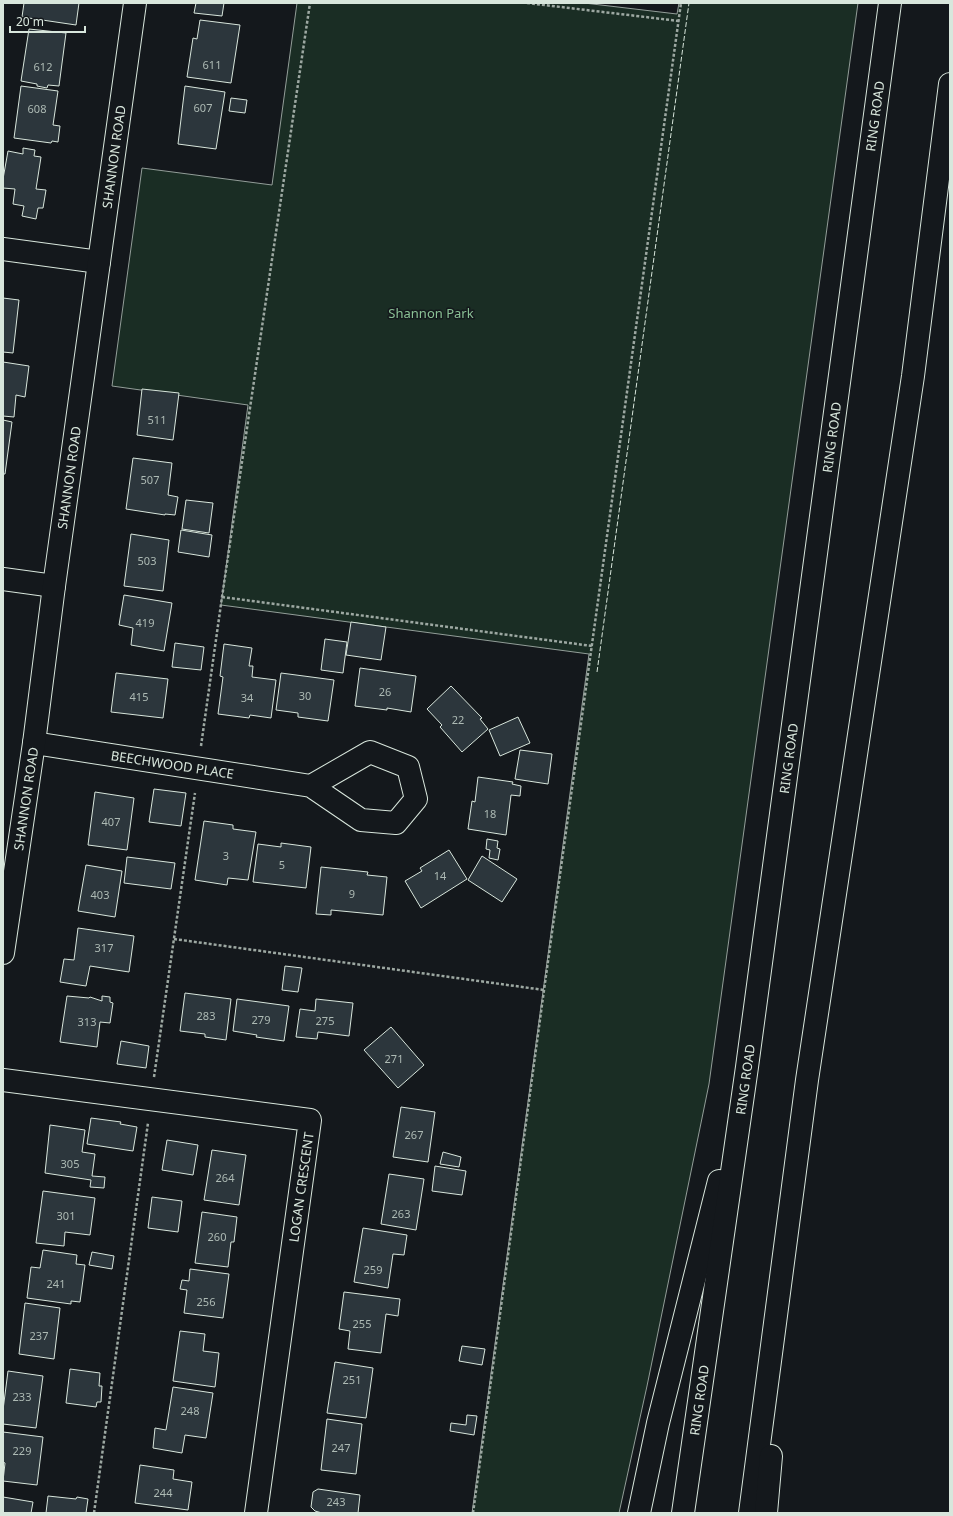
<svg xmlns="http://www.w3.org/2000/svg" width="953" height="1516" font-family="'Noto Sans',sans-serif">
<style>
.green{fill:#1a2d24;stroke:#939e99}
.building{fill:#2c363c;stroke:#d8e6dc}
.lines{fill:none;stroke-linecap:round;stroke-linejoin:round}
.street-casing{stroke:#d8e6dc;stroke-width:24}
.highway-casing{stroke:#d8e6dc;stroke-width:24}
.path{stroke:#9da8a2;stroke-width:2.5;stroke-dasharray:3 2;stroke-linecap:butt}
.street{stroke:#14181c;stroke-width:22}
.highway{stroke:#14181c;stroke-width:22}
.fence{stroke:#d8e6dc;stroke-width:1;stroke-dasharray:5 2;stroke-linecap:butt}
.labels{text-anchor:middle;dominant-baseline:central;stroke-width:3;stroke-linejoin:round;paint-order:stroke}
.number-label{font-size:11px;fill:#adbab4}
.street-label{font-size:13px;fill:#d8e6dc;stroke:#14181c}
.park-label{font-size:13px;fill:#8ac095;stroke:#14181c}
</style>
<rect width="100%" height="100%" fill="#14181c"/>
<polygon class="green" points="297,3 584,3 677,14 679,3 858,3 709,1084 647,1386 619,1513 472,1513 589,654 221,605 248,405 112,386 142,168 272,185"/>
<g class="building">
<polygon points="24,3 79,3 76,25 22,17"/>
<polygon points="196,3 224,3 222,16 194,13"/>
<polygon points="200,20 240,25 231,83 187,77 193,38 197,39"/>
<polygon points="29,29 66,33 59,86 48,85 47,88 37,86 37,84 21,81"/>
<polygon points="21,86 58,91 53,125 60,126 58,142 52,141 51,143 14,138"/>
<polygon points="185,86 225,92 216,149 178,144"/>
<polygon points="231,98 247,100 245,113 229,111"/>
<polygon points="23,148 35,150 34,156 41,157 36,189 46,190 43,208 38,208 36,219 22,216 24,206 13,204 15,189 3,188 3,179 8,151 23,154"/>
<polygon points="3,298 19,300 13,353 3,352"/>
<polygon points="3,362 29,366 25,397 16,395 14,417 3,416"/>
<polygon points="142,389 179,393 173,440 137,435"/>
<polygon points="3,420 12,422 5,474 3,474"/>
<polygon points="133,458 172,463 168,495 178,497 175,515 165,514 165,515 126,509"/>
<polygon points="186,500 213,503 209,533 182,529"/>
<polygon points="181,530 212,535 209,557 178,552"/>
<polygon points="131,534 169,540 163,591 124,586"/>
<polygon points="124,595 172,603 164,651 131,645 133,628 119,625"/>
<polygon points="351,622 386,627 381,660 346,655"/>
<polygon points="325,639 347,642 343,673 321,670"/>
<polygon points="175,643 204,647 201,670 172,667"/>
<polygon points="224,644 252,648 249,666 253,666 252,677 276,680 271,718 250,715 249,718 218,714 223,677 220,676"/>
<polygon points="360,668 416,676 411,712 387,708 387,710 355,706"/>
<polygon points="116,673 168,679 163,718 111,712"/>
<polygon points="281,673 334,680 328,721 298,717 298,713 276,710"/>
<polygon points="451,686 482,718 480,719 488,729 462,752 440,727 442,725 427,709"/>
<polygon points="518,717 530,743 500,756 489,730"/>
<polygon points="520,750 552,754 548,784 515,779"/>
<polygon points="478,777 513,782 512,784 521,786 520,796 511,795 506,835 468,829 472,801 475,802"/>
<polygon points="154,789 186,793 181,826 149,822"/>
<polygon points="95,792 134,798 127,850 88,845"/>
<polygon points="204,821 233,825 233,829 256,832 248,880 228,878 227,885 195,880"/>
<polygon points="487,839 498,841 497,848 500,849 498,860 489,858 490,850 486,849"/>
<polygon points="281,843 311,847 306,888 253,882 258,844 281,847"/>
<polygon points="449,850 467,879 421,908 405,881 422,871 420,868"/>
<polygon points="482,856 517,879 502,902 468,880"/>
<polygon points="127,857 175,863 171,889 124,883"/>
<polygon points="86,865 122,871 115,917 78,911"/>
<polygon points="321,867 368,872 367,875 387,877 383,915 331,910 331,915 316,914"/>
<polygon points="78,928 134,936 129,972 90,966 86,986 60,982 64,959 74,960"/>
<polygon points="285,966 302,968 298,992 282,990"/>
<polygon points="185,993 231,999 226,1040 205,1037 205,1034 180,1031"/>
<polygon points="67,996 89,998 90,997 102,1001 102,996 110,997 110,1002 113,1003 110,1023 100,1022 97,1047 60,1042"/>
<polygon points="237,999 289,1006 284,1041 256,1037 257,1035 233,1031"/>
<polygon points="316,999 353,1003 349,1036 318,1032 317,1039 296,1037 300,1009 315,1011"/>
<polygon points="391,1027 424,1065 398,1088 364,1050"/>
<polygon points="121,1041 149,1046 146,1068 117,1064"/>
<polygon points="401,1107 435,1112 428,1162 393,1157"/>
<polygon points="91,1118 121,1122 120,1124 137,1127 133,1151 87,1144"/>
<polygon points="50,1125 85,1130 82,1152 95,1154 92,1176 105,1177 104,1188 90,1187 91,1180 45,1173"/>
<polygon points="167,1140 198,1145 193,1175 162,1170"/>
<polygon points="212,1150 246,1155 239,1205 204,1200"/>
<polygon points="443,1152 461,1157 459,1167 440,1164"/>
<polygon points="435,1166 466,1171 462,1195 432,1191"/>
<polygon points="389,1174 424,1179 416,1230 381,1224"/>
<polygon points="43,1191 95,1198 90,1235 65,1232 64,1246 36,1243"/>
<polygon points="152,1197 182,1201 178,1232 148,1228"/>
<polygon points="202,1212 237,1217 234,1242 231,1242 228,1267 195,1263"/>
<polygon points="363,1228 407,1235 404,1255 393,1254 388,1288 354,1282"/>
<polygon points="43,1250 77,1255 76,1264 85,1265 80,1302 71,1301 71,1304 27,1298 31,1267 40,1268"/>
<polygon points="92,1252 114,1256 112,1269 89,1265"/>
<polygon points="190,1269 229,1274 223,1318 184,1313 187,1290 180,1289 182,1280 189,1281"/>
<polygon points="344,1292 400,1299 398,1316 386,1314 381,1353 348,1349 350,1331 339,1329"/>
<polygon points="25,1303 60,1308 54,1359 19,1354"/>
<polygon points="180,1331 205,1334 203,1351 219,1353 215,1387 173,1381"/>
<polygon points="462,1346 485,1349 482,1365 459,1361"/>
<polygon points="335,1362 373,1368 366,1418 327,1413"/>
<polygon points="70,1369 100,1373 99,1386 102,1386 101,1402 97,1402 96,1407 66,1403"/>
<polygon points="8,1371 43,1376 36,1428 3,1424 3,1410"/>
<polygon points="173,1387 213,1393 206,1438 185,1435 182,1453 153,1448 155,1428 166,1430"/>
<polygon points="467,1415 477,1416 474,1435 450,1431 451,1423 466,1425"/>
<polygon points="327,1419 362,1424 356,1474 321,1470"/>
<polygon points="3,1432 43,1437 37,1485 3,1481 5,1463 3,1462"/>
<polygon points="140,1465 174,1470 173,1479 192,1482 188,1510 135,1503"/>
<polygon points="318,1489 360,1495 358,1513 322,1513 315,1511 311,1507 313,1492"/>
<polygon points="48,1496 76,1499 77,1497 88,1499 86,1513 46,1513"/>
<polygon points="3,1497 33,1502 31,1513 3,1513"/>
</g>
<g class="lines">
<defs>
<g id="street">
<polyline points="3,249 99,262"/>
<polyline points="3,579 54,586"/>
<path id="s1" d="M34 743 311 786 361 820 396 823 416 799 408 767 370 752 311 786"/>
<path id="s2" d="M3 953 34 743 54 586 135 3"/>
<polyline points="3,1080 310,1120 256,1513"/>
</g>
<g id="highway">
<polyline points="639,1513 658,1423 719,1181"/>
<path id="s3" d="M683 1513 747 1067 890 3"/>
<polyline points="750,1513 807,1080 913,376 950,84"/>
<polyline points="766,1513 771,1456"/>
</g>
</defs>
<use href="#street" class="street-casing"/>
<use href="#highway" class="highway-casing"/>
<g class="path">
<polyline points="527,3 679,21"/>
<polyline points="222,597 592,646"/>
<polyline points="201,746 222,597 310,3"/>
<polyline points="174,939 544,990"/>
<polyline points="154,1077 195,793"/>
<polyline points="94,1513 148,1123"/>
<polyline points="473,1513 544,990 681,3"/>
</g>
<use href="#street" class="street"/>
<use href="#highway" class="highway"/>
<polyline class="fence" points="597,672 689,3"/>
</g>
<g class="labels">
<g class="number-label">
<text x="212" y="64">611</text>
<text x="43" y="66">612</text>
<text x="203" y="107">607</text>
<text x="37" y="108">608</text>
<text x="157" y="419">511</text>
<text x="150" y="479">507</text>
<text x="147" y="560">503</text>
<text x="145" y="622">419</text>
<text x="385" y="691">26</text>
<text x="305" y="695">30</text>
<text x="139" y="696">415</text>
<text x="247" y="697">34</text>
<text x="458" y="719">22</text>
<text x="490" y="813">18</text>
<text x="111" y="821">407</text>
<text x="226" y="855">3</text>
<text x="282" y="864">5</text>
<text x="440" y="875">14</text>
<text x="352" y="893">9</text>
<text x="100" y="894">403</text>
<text x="104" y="947">317</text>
<text x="206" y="1015">283</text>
<text x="261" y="1019">279</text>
<text x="325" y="1020">275</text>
<text x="87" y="1021">313</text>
<text x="394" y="1058">271</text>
<text x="414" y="1134">267</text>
<text x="70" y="1163">305</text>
<text x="225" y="1177">264</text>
<text x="401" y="1213">263</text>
<text x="66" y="1215">301</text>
<text x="217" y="1236">260</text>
<text x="373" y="1269">259</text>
<text x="56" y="1283">241</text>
<text x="206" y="1301">256</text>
<text x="362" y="1323">255</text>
<text x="39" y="1335">237</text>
<text x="352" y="1379">251</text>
<text x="22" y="1396">233</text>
<text x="190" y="1410">248</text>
<text x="341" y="1447">247</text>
<text x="22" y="1450">229</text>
<text x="163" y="1492">244</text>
<text x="336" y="1501">243</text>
</g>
<g class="street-label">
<text stroke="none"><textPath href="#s3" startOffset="1410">RING ROAD</textPath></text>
<text stroke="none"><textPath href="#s2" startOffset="804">SHANNON ROAD</textPath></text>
<text stroke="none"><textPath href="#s3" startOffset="1086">RING ROAD</textPath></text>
<text stroke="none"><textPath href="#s2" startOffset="480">SHANNON ROAD</textPath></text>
<text stroke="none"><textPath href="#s3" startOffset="762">RING ROAD</textPath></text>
<text stroke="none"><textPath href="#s1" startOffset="140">BEECHWOOD PLACE</textPath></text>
<text stroke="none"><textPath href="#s2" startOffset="156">SHANNON ROAD</textPath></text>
<text stroke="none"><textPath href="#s3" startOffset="438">RING ROAD</textPath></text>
<text transform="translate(301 1187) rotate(-82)">LOGAN CRESCENT</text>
<text stroke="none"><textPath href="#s3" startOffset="114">RING ROAD</textPath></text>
</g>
<g class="park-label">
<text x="431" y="313">Shannon Park</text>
</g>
</g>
<rect width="953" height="1516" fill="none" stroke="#d8e6dc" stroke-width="8"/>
<path d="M10 26v6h75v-6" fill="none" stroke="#d8e6dc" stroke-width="2"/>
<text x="16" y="26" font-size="12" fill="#d8e6dc" stroke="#14181c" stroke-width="3" paint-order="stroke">20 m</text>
</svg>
